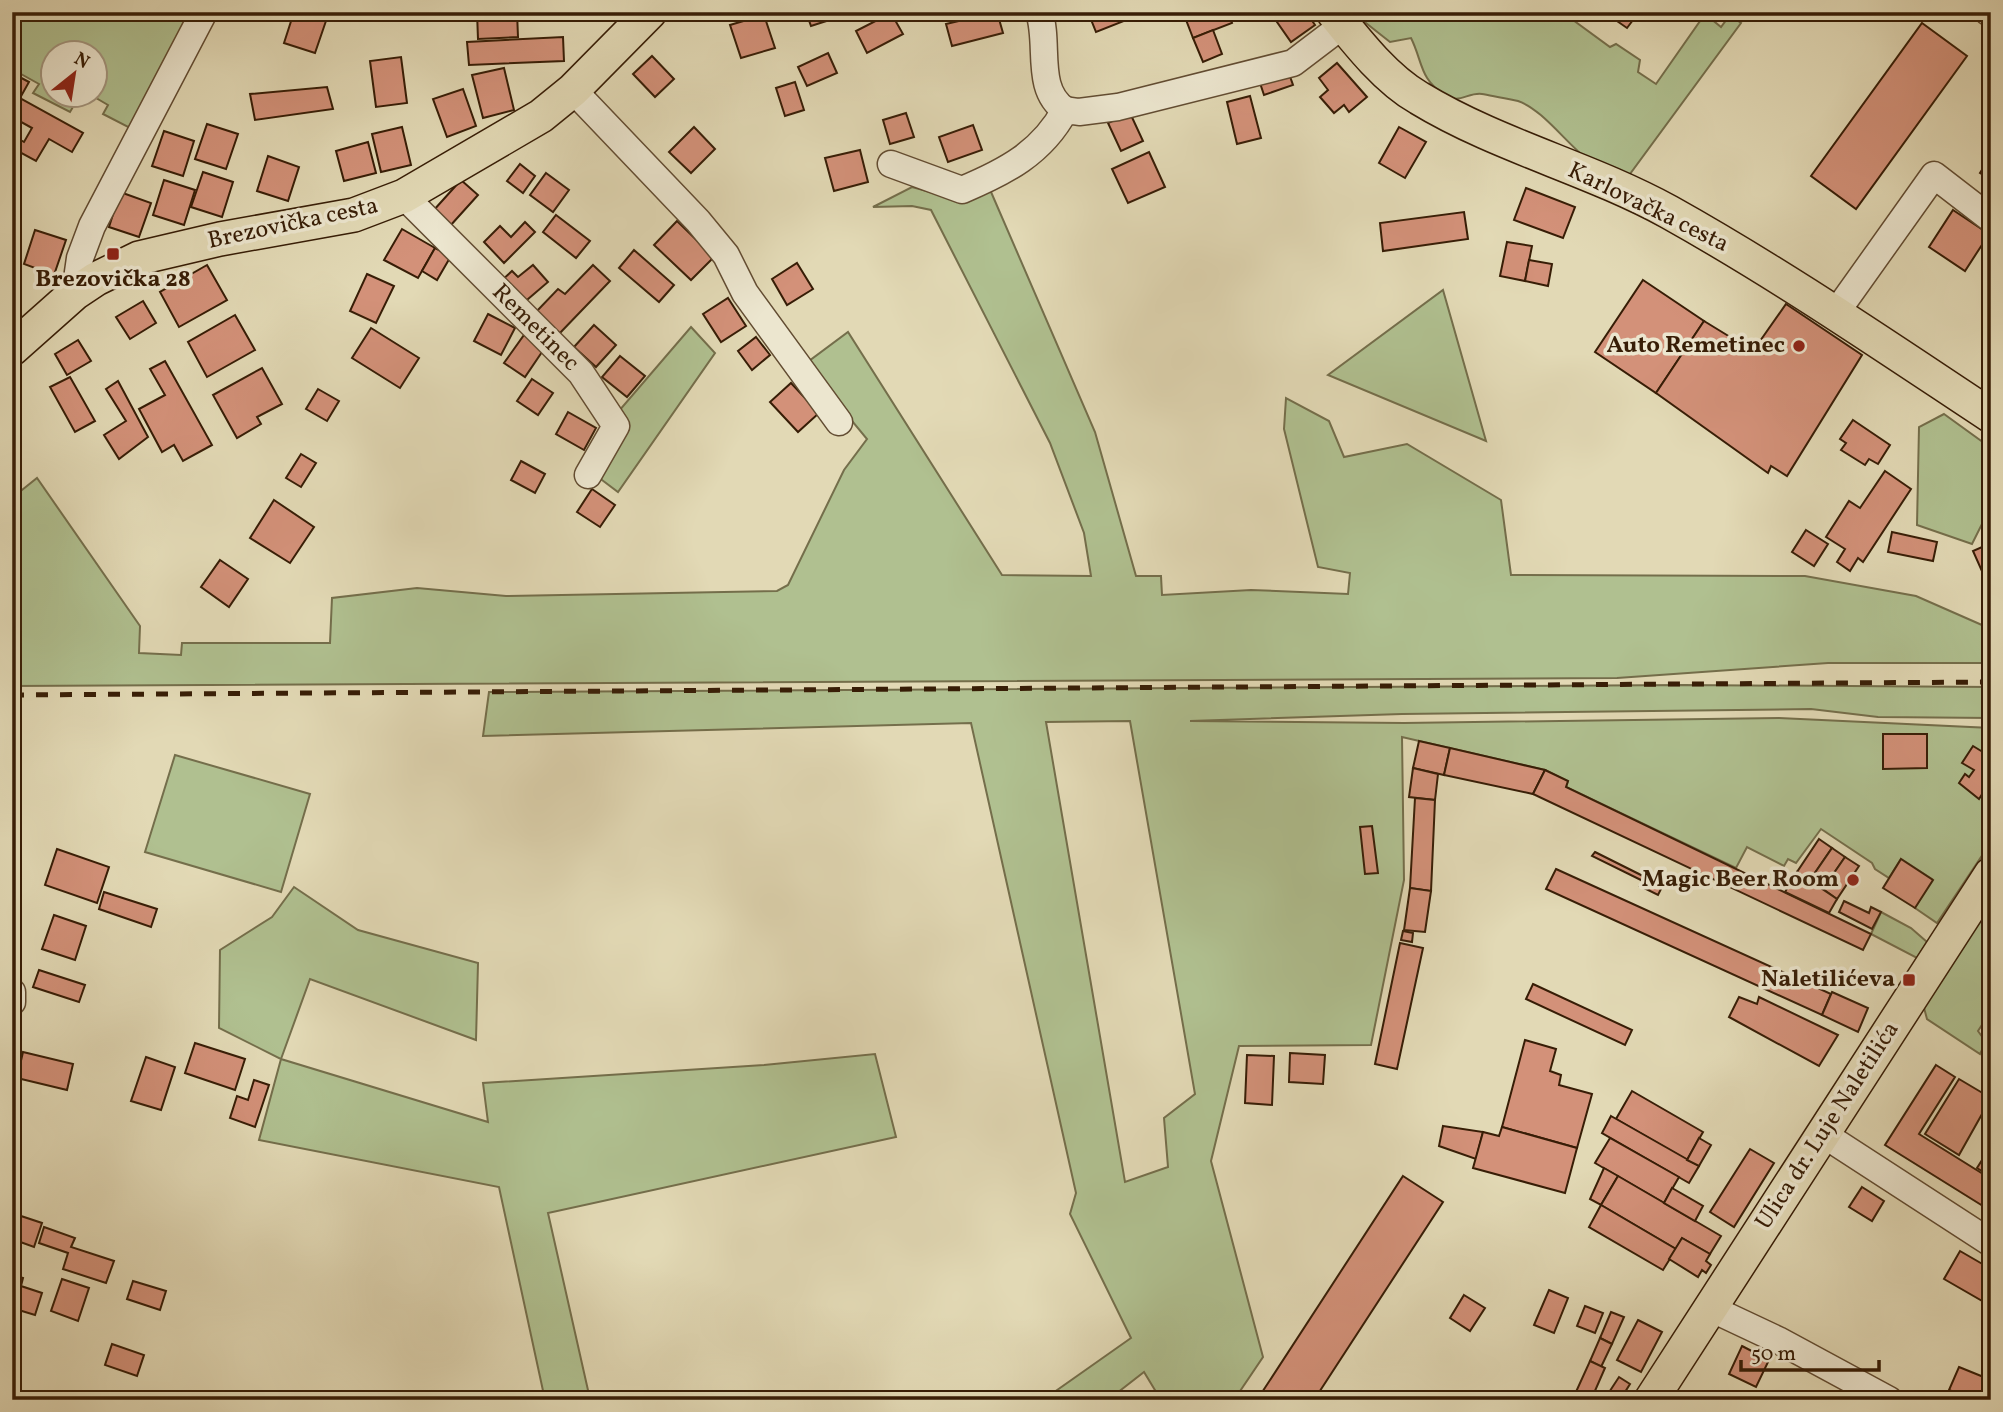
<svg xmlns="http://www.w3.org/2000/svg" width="2003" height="1412" font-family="Vollkorn,serif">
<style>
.green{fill:#b0c090;stroke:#746e4b;stroke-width:2;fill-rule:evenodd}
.building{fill:#d39179;stroke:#371d06;stroke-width:2}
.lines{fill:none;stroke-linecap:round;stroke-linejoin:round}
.minor-casing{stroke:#624c32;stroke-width:29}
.major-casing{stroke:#371d06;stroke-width:36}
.minor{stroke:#ece6cf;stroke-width:26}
.major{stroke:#e2d9b5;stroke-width:33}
.rail{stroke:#371d06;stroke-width:5;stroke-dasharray:12 12;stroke-linecap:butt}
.poi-dot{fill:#8f2418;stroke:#ece6cf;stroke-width:2.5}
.labels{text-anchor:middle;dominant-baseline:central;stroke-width:7;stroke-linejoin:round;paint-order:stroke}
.street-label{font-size:24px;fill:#371d06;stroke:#ece6cf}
.poi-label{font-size:24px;font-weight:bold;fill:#371d06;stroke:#ece6cf;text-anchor:end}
</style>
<rect width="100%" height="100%" fill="#e2d9b5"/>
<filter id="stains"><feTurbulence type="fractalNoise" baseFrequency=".00286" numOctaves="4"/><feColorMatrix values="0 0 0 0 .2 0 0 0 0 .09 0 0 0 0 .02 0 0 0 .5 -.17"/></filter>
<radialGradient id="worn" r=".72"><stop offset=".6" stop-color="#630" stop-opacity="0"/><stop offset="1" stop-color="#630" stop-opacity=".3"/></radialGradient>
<g class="green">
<polygon points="12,12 190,12 130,128 103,114 108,105 91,95 94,94 94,52 52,52 52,94 80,95 70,112 33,93 39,84 12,69"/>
<path d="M1352 12H1562L1610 47 1616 44 1640 60 1638 72 1656 84 1705 14 1721 27 1730 15 1741 23 1627 178C1614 173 1599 168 1588 160 1566 143 1542 109 1518 101 1513 100 1488 95 1482 94 1469 92 1458 104 1446 96 1419 79 1423 62 1411 38L1390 42Z"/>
<polygon points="988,185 1095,432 1136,576 1161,576 1162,595 1251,590 1348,594 1350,573 1318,567 1284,429 1286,398 1329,421 1344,457 1407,444 1501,500 1511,575 1805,576 1916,596 1991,629 1991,663 1828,663 1617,678 12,686 12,498 37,478 140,626 139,653 181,655 182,643 330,643 332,598 417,588 506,596 777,591 788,585 844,470 867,439 805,364 848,332 1002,575 1091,576 1084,533 1050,443 931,210 912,206 873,207 912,187 952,198"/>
<polygon points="1443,290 1486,441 1328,375"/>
<polygon points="691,327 715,353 618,492 594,474 618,412"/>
<polygon points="1944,414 1991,448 1991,506 1972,544 1917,525 1919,427"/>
<path d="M1683 685 1991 687V718L1878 717 1811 709 1402 714 1190 721 1404 723 1779 718 1991 728V842L1937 923 1915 908 1932 879 1901 859 1889 878 1875 869 1872 863 1821 829 1796 863 1788 859 1784 866 1747 847 1736 868 1566 787 1568 781 1545 770 1402 737 1404 880 1371 1045 1239 1046 1211 1161 1263 1357 1234 1400H1161L1144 1372 1108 1400H1043L1131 1338 1070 1214 1076 1193 971 723 483 736 489 692ZM1130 721 1195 1094 1164 1118 1168 1167 1125 1182 1046 722Z"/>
<polygon points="175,755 310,794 281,892 145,852"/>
<polygon points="294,887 358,930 478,963 476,1040 310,979 281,1059 488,1122 483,1083 764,1065 875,1054 896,1137 548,1213 590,1399 545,1400 499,1187 259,1140 281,1059 219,1028 220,950 272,917"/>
<polygon points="1991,899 1991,1011 1978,1031 1986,1042 1980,1054 1927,1019 1923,1004"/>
<polygon points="1881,912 1911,928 1927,942 1917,958 1871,934"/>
</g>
<g class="building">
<polygon points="294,12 309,12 327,18 315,53 284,43"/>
<polygon points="477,12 517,12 518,37 478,39"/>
<polygon points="586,12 611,12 608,20"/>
<polygon points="806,12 844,12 845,15 811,26"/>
<polygon points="997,12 1003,33 952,46 946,24"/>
<polygon points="1088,12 1127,12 1129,19 1096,32"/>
<polygon points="1183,12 1228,12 1232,23 1193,38"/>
<polygon points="1270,12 1306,12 1315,25 1291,42"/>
<polygon points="1604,12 1639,12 1627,28"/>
<polygon points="891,13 903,34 867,53 856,31"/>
<polygon points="764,15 775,48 741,58 730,25"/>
<polygon points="1922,23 1967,56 1856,209 1811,176"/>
<polygon points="1213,30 1222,54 1203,62 1193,38"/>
<polygon points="563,37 564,61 469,65 467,42"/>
<polygon points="828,53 837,73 807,86 798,67"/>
<polygon points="652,56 674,79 655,97 633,74"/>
<polygon points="401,57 407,103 376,107 370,61"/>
<polygon points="1337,63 1367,97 1349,112 1344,105 1334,113 1320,97 1328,90 1319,78"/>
<polygon points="504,68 514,110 483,118 472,75"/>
<polygon points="1287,68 1293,85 1264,95 1258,77"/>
<polygon points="12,73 29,82 20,98 83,133 72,152 49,139 36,161 12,148 12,135 24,142 32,128 12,117"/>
<polygon points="795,82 804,110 785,116 776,88"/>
<polygon points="327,87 333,109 255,120 250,94"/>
<polygon points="463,89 476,126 447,137 433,99"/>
<polygon points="1250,96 1261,138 1237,144 1227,102"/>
<polygon points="906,113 914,137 890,144 883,120"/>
<polygon points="1130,113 1143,141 1121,151 1108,123"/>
<polygon points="207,124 238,134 226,169 195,159"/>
<polygon points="973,125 982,150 948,162 939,137"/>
<polygon points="402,127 411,165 381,172 372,134"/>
<polygon points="694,127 715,149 691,173 669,152"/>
<polygon points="1399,127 1426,142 1405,178 1379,163"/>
<polygon points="164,131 194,141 183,176 152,166"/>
<polygon points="368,142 376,173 344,181 336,151"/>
<polygon points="860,150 868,182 834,191 825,158"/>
<polygon points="1149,152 1165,187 1128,203 1112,169"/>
<polygon points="268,156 299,167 288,201 257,191"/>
<polygon points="1991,156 1991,180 1980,173"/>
<polygon points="520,164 535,176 523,193 507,181"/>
<polygon points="203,172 233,182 222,217 191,207"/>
<polygon points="546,173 569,190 553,212 530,195"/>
<polygon points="164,180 195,190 184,225 153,215"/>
<polygon points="461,180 478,195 450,226 433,211"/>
<polygon points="1526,188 1575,207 1563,238 1514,220"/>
<polygon points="120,192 151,203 139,237 109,227"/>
<polygon points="1953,210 1989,234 1965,271 1929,247"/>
<polygon points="1464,212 1468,239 1383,251 1380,223"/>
<polygon points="556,215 590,241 576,258 543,232"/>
<polygon points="677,221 714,257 691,280 654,245"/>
<polygon points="525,222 535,232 504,263 484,242 500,226 511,237"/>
<polygon points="402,229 435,248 418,278 384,260"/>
<polygon points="35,230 66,240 54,275 24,264"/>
<polygon points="1507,242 1532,246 1525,281 1500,276"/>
<polygon points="435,248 451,256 437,280 422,271"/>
<polygon points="634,250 674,285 659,302 619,268"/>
<polygon points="1529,260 1552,264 1548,286 1525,281"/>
<polygon points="797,263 813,289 787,305 772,279"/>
<polygon points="207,265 227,300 179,327 160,292"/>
<polygon points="533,265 548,282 521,305 501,281 512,271 518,277"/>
<polygon points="593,265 610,281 558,335 535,313 558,289 565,294"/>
<polygon points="367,274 394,286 376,323 350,311"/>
<polygon points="1643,280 1704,321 1656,393 1595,352"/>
<polygon points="728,298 746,326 721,342 703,314"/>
<polygon points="143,301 156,323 130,339 116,317"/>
<polygon points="1786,304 1862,355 1787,476 1771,466 1768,473 1656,393 1704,321 1753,351"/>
<polygon points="488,314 515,328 501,355 474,341"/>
<polygon points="235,315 255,350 207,377 188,342"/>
<polygon points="594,325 616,345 596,367 574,347"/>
<polygon points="371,328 419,358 400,388 352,358"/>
<polygon points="524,335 544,349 525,377 504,363"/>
<polygon points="756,337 770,355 752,370 738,351"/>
<polygon points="78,340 91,361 67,375 55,354"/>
<polygon points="620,356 645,376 627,397 602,377"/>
<polygon points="165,361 212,445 183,461 174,445 162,452 139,409 165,395 150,369"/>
<polygon points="262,368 282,404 257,417 261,424 237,438 213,395"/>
<polygon points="70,377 95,421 75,432 50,387"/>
<polygon points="532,379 553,393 538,415 517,401"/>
<polygon points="118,381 148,437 119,459 104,435 126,421 106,389"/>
<polygon points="791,383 819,413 798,432 770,402"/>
<polygon points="318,389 339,401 327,421 306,409"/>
<polygon points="568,412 596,428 584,450 556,434"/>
<polygon points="1853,420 1890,445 1878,464 1869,459 1865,465 1841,450 1846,443 1840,439"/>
<polygon points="301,454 316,463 301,487 286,478"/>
<polygon points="521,461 545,474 535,493 511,480"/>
<polygon points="1885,471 1911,489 1863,562 1858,558 1850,571 1837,562 1845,549 1826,537 1849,501 1860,508"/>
<polygon points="592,489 615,505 600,527 577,512"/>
<polygon points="274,500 314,527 290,563 250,538"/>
<polygon points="1806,530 1828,544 1814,566 1792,552"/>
<polygon points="1892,532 1937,542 1933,561 1888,552"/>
<polygon points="1991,543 1991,586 1989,587 1973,551"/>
<polygon points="220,560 248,579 229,607 201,587"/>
<polygon points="1883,734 1927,734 1927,768 1883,769"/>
<polygon points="1419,741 1450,748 1444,775 1413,768"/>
<polygon points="1973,746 1991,757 1991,780 1979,799 1959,783 1965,774 1969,777 1974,770 1962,763"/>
<polygon points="1450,748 1545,770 1533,794 1444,775"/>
<polygon points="1413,768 1438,774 1435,800 1409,797"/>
<polygon points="1545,770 1568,781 1566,787 1871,934 1863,950 1533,794"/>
<polygon points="1415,798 1435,800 1431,891 1410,888"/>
<polygon points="1372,826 1378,873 1365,874 1360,827"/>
<polygon points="1819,839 1832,848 1810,880 1797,872"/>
<polygon points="1832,848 1845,857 1823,889 1810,880"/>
<polygon points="57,849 109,867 97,903 45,885"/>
<polygon points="1595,852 1645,877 1647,872 1665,881 1658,895 1640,886 1643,881 1592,856"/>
<polygon points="1845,857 1859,866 1837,899 1823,889"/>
<polygon points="1901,859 1933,880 1915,908 1883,888"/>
<polygon points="1556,869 1831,994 1822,1015 1546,889"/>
<polygon points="1797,872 1837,899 1829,913 1785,892"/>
<polygon points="1410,888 1431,891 1425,932 1404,930"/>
<polygon points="104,892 157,909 151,927 99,909"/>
<polygon points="1844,901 1869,913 1871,907 1881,912 1872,929 1839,912"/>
<polygon points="54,915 86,926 75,960 42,949"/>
<polygon points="1403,931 1413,933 1412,942 1401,940"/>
<polygon points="1400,943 1423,948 1397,1069 1375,1064"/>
<polygon points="39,970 85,985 79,1002 33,987"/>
<polygon points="1533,984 1632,1030 1625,1045 1526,999"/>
<polygon points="1832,992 1868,1008 1858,1032 1822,1015"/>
<polygon points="1739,997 1757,1004 1759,997 1838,1035 1819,1066 1729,1017"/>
<polygon points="1525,1040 1556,1049 1550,1071 1561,1075 1559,1085 1592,1094 1577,1148 1502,1127"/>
<polygon points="195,1043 245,1059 235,1090 185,1073"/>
<polygon points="23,1052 73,1064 67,1090 17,1078"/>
<polygon points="1290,1053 1325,1055 1323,1084 1289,1082"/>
<polygon points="1247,1055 1274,1056 1272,1105 1245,1103"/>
<polygon points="146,1057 175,1067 161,1110 131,1101"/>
<polygon points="1936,1065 1955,1077 1919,1134 1991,1179 1991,1211 1885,1145"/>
<polygon points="1959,1079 1991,1098 1959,1155 1925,1134"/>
<polygon points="254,1080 269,1085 255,1127 230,1118 237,1096 248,1100"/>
<polygon points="1632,1091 1703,1132 1687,1160 1616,1119"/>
<polygon points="1611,1116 1699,1166 1689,1183 1602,1133"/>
<polygon points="1443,1126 1483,1132 1476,1159 1439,1146"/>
<polygon points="1502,1127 1577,1148 1565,1193 1473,1168 1483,1132 1499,1136"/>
<polygon points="1610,1138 1679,1177 1664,1203 1595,1163"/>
<polygon points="1699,1138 1711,1145 1699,1166 1687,1160"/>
<polygon points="1991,1146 1991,1177 1977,1168"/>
<polygon points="1750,1149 1774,1163 1734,1227 1710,1212"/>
<polygon points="1604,1168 1618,1176 1601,1205 1590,1199"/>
<polygon points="1403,1176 1443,1202 1314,1400 1257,1400"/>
<polygon points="1618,1176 1721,1236 1710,1254 1682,1238 1676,1249 1601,1205"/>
<polygon points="1862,1187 1884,1201 1872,1221 1849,1207"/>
<polygon points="1672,1188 1703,1206 1695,1221 1664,1203"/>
<polygon points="1601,1205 1676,1249 1663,1270 1589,1227"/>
<polygon points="12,1213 42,1223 34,1247 12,1239"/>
<polygon points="44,1227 75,1238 71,1247 114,1261 106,1283 63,1269 68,1253 39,1243"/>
<polygon points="1682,1238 1710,1254 1706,1261 1711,1265 1706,1273 1702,1270 1698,1277 1669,1259"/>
<polygon points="1960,1251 1991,1269 1991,1306 1944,1279"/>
<polygon points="12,1275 23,1278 21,1286 42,1293 35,1315 12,1308"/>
<polygon points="62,1279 89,1288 78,1321 51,1311"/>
<polygon points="133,1281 166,1291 160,1310 127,1299"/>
<polygon points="1549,1290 1568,1298 1554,1333 1534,1325"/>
<polygon points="1464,1295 1485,1308 1470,1331 1450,1318"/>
<polygon points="1585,1306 1603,1313 1595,1333 1577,1326"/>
<polygon points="1611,1312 1624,1317 1612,1344 1600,1338"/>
<polygon points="1638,1320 1662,1332 1641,1372 1617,1360"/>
<polygon points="1600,1338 1612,1344 1601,1367 1590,1361"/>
<polygon points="112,1344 144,1355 137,1376 105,1365"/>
<polygon points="1742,1346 1769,1360 1756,1387 1729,1374"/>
<polygon points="1590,1361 1605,1368 1591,1400 1588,1400 1575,1394"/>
<polygon points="1959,1367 1991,1380 1991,1400 1973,1400 1949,1390"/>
<polygon points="1619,1377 1630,1384 1620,1400 1604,1400"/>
</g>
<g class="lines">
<defs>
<g id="minor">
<path d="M1039 12C1050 44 1034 89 1065 110"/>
<polyline points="1988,12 1991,13"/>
<polyline points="573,90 698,221 726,255 745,293 839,422"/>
<path d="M891 164 962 190C1005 172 1042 153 1065 110L1079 112 1118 107 1293 63 1343 25"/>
<polyline points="404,196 581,373 616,426 588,475"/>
<polyline points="75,293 80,258 92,226 204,12"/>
<polyline points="1835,314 1934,175 1991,219"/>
<polyline points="12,992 12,1002"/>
<polyline points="1823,1134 1991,1243"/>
<polyline points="1710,1308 1778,1340 1889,1400"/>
</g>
<g id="major">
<path d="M1333 12C1357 42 1386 79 1419 98 1498 146 1589 168 1669 212 1780 274 1885 346 1991 416"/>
<polyline points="12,349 75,293 96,279 139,258 220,239 354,215 404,196 541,116 573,90 650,12"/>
<polyline points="1651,1400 1991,874"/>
</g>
</defs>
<use href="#minor" class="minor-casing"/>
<use href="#major" class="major-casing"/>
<use href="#minor" class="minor"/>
<use href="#major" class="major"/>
<polyline class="rail" points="12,695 1991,682"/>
</g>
<g class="poi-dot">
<rect x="106" y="247" width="14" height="14" rx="3.5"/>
<circle cx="1799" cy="346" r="7"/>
<circle cx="1853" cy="880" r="7"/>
<rect x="1902" y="973" width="14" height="14" rx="3.5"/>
</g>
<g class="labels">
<g class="street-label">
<text transform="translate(1648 208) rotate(26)">Karlovačka cesta</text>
<text transform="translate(293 224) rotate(-12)">Brezovička cesta</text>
<text transform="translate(535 328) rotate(45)">Remetinec</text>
<text transform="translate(1828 1126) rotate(-57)">Ulica dr. Luje Naletilića</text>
</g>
<g class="poi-label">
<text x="113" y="280" text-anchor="middle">Brezovička 28</text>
<text x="1785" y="346">Auto Remetinec</text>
<text x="1839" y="880">Magic Beer Room</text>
<text x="1895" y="980">Naletilićeva</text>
</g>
</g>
<rect width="2003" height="1412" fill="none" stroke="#e2d9b5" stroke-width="42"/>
<rect x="14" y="14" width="1975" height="1384" fill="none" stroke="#371d06" stroke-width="3.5"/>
<rect x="21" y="21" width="1961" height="1370" fill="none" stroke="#371d06" stroke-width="2"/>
<g transform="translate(74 74) rotate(30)"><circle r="33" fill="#ece6cf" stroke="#a4967f" stroke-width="2"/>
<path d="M0-5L12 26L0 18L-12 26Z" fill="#8f2418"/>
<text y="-10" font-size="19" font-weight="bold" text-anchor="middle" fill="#371d06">N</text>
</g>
<path d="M1741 1360v10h138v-10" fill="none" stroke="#371d06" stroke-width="3.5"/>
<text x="1751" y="1360" font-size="21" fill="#371d06" stroke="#ece6cf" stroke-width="5" paint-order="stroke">50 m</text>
<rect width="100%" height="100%" filter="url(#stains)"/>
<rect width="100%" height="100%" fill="url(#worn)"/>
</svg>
